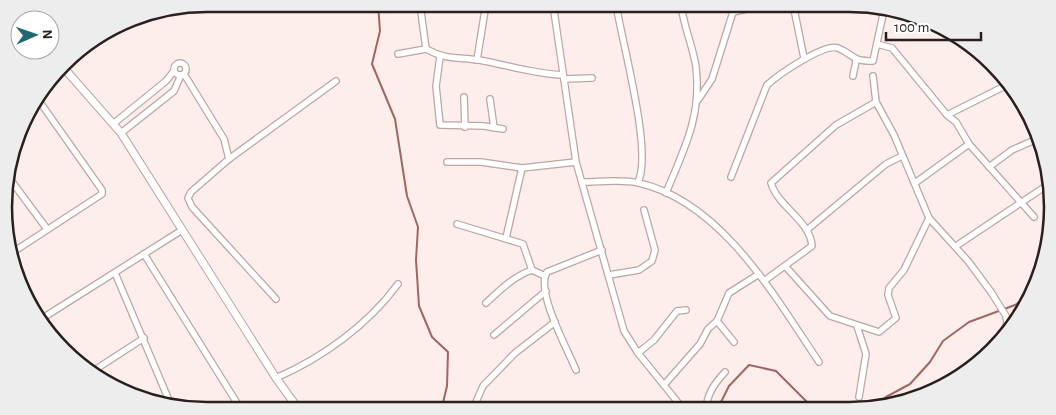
<svg xmlns="http://www.w3.org/2000/svg" width="1056" height="415" font-family="'Alegreya Sans',sans-serif">
<style>
.lines{fill:none;stroke-linecap:round;stroke-linejoin:round}
.stream{stroke:#a06660;stroke-width:2}
.minor-casing{stroke:#bca6a3;stroke-width:8}
.tertiary-casing{stroke:#bca6a3;stroke-width:9}
.minor{stroke:#fff;stroke-width:5.5}
.tertiary{stroke:#fff;stroke-width:7}
.rim{fill:none;stroke:#281f1e;stroke-width:2.5}
</style>
<rect width="100%" height="100%" fill="#fdeeec"/>
<g class="lines">
<g class="stream">
<polyline points="378,4 380,31 372,64 395,119 407,196 418,227 416,260 419,306 432,337 448,352 447,386 441,411"/>
<polyline points="873,409 886,397 910,384 930,362 943,341 969,322 1015,305 1032,293"/>
<polyline points="549,410 579,410"/>
<polyline points="717,410 729,386 749,365 776,371 815,410"/>
</g>
<defs>
<g id="minor">
<polyline points="420,4 426,49"/>
<polyline points="553,4 576,162 624,331 638,353 684,410"/>
<path d="M616 4C622 43 653 152 638 182"/>
<polyline points="793,4 804,58"/>
<polyline points="733,12 771,4"/>
<polyline points="877,44 892,48 947,115 956,122 969,144 1034,217"/>
<polyline points="975,50 1006,86 1022,109"/>
<path d="M398 54 426 49C446 60 458 57 479 60 507 65 534 74 563 75"/>
<polyline points="440,57 436,86 440,125 484,126 503,129"/>
<polyline points="477,60 486,4"/>
<circle cx="180" cy="69" r="6"/>
<polyline points="184,74 224,139 229,159"/>
<polyline points="853,76 856,61"/>
<polyline points="873,76 876,102 894,135 929,218 968,261 991,292 1006,316 1007,323 1001,340"/>
<polyline points="564,79 592,78"/>
<polyline points="464,97 465,127"/>
<polyline points="490,99 494,128"/>
<polyline points="698,100 712,79 733,12 733,4"/>
<polyline points="947,115 1007,85"/>
<polyline points="113,124 166,81 174,71"/>
<polyline points="121,133 174,91 181,75"/>
<polyline points="447,162 481,162 522,168 576,162"/>
<polyline points="989,167 1012,150 1037,139"/>
<polyline points="7,175 47,229"/>
<path d="M731 177 767 85C778 75 824 43 838 48 855 55 850 61 873 61L884 10"/>
<path d="M582 182C600 182 622 179 639 183 722 202 775 297 819 362"/>
<polyline points="915,183 969,144"/>
<path d="M666 193C684 149 702 116 696 67 693 46 683 25 681 4"/>
<polyline points="457,224 523,244 532,270"/>
<polyline points="808,229 886,164 902,156"/>
<polyline points="506,238 522,168"/>
<polyline points="956,246 1049,184"/>
<polyline points="10,254 102,194 102,190 42,105 35,104 31,107"/>
<polyline points="144,254 242,411"/>
<polyline points="786,267 830,316 879,332 896,318 888,295 889,288 904,270 929,218"/>
<polyline points="115,273 171,405"/>
<polyline points="609,275 639,270 652,261 655,250 644,210"/>
<path d="M764 281 812 246C810 220 778 207 771 183L836 125 876 102"/>
<polyline points="276,299 192,207 188,198 191,192 229,159 336,81"/>
<path d="M486 303C500 290 514 276 532 270L545 276"/>
<polyline points="38,321 182,230"/>
<polyline points="717,321 734,342"/>
<polyline points="857,326 866,354 859,397"/>
<polyline points="494,335 546,291"/>
<polyline points="638,353 654,340 677,311 686,310"/>
<path d="M576 370C568 350 535 291 547 272L602 250"/>
<polyline points="90,373 144,338"/>
<path d="M276 378C322 358 368 325 398 284"/>
<polyline points="664,385 700,344 708,329 717,321 729,293 759,274"/>
<path d="M706 410C707 394 714 384 725 372"/>
<polyline points="472,411 483,386 515,353 555,322"/>
</g>
<polyline id="tertiary" points="63,67 121,133 276,378 300,411"/>
</defs>
<use href="#minor" class="minor-casing"/>
<use href="#tertiary" class="tertiary-casing"/>
<use href="#minor" class="minor"/>
<use href="#tertiary" class="tertiary"/>
</g>
<path d="M0 0H1056V415H0ZM207 12H849A195 195 0 0 1 1044 207V207A195 195 0 0 1 849 402H207A195 195 0 0 1 12 207V207A195 195 0 0 1 207 12Z" fill="#eeeded" fill-rule="evenodd"/>
<path class="rim" d="M207 12H849A195 195 0 0 1 1044 207V207A195 195 0 0 1 849 402H207A195 195 0 0 1 12 207V207A195 195 0 0 1 207 12Z"/>
<g transform="translate(35 35) rotate(88)"><circle r="24" fill="#ffffff" stroke="#a9a5a5"/>
<path d="M0-4L9 19L0 12L-9 19Z" fill="#1e6972"/>
<text y="-8" font-size="14" font-weight="bold" text-anchor="middle" fill="#281f1e">N</text>
</g>
<path d="M886 32v8h95v-8" fill="none" stroke="#281f1e" stroke-width="2.5"/>
<text x="894" y="32" font-size="15" fill="#281f1e" stroke="#ffffff" stroke-width="4" paint-order="stroke">100 m</text>
</svg>
